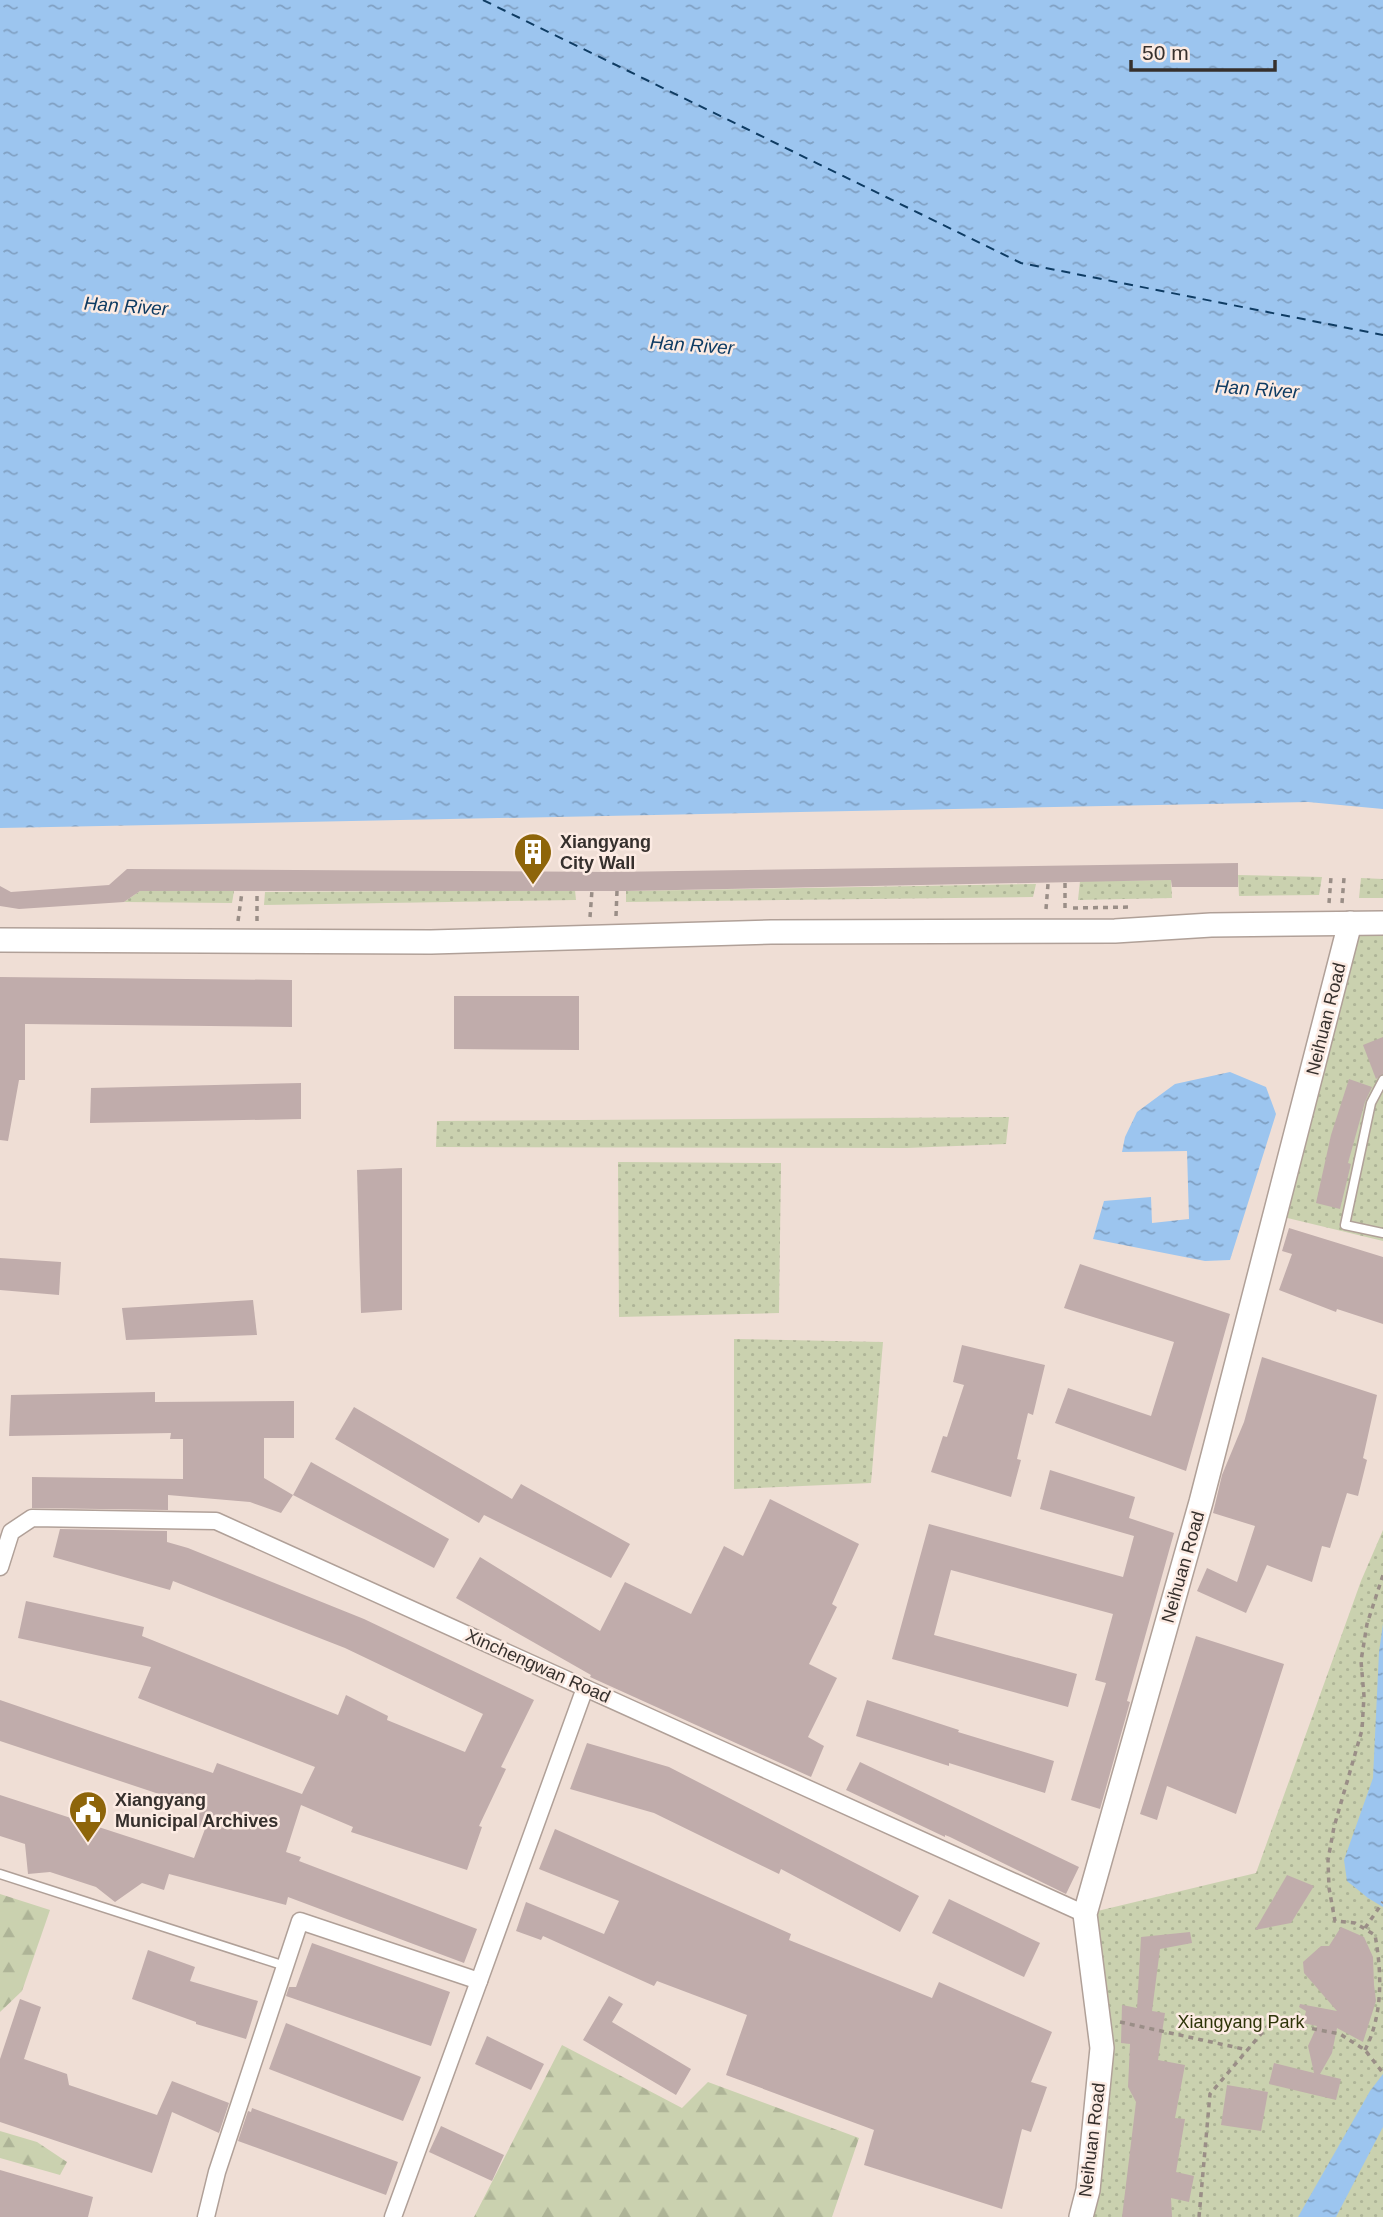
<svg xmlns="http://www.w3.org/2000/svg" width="1383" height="2217" font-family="Arial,sans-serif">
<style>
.forest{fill:url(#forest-firs)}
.park{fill:url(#park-dots)}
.water{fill:url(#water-ripples)}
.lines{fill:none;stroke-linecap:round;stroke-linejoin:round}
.ferry{stroke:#0f3c63;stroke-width:2;stroke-dasharray:9 7;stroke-linecap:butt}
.building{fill:#c0acab}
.lane-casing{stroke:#b0a098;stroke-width:11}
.street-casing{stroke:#b0a098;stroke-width:19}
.secondary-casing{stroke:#b0a098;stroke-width:26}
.path{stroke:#9a8e87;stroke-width:3.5;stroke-dasharray:5 5;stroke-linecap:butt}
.lane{stroke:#fff;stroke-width:8}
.street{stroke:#fff;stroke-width:16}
.secondary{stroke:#fff;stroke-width:23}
.labels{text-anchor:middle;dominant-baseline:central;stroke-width:5;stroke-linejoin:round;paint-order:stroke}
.poi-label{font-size:18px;font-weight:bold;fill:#36302d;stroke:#fcebe3;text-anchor:start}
.street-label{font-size:18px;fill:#36302d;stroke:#fcebe3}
.park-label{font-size:18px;fill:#2e3409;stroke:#fcebe3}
.water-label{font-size:19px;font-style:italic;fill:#0f3c63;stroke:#fcebe3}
</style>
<defs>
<pattern id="forest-firs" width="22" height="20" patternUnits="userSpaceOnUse" patternTransform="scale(1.75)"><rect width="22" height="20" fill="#cad1af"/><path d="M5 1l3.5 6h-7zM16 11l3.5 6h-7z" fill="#aeb497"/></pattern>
<pattern id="park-dots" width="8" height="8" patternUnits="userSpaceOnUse" patternTransform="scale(1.75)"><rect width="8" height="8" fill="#cad1af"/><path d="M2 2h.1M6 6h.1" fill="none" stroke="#aeb497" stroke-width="1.8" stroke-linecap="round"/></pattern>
<pattern id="water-ripples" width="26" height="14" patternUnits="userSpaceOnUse" patternTransform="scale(1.75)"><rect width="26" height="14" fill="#9cc5ef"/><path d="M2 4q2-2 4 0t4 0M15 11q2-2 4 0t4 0" fill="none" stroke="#80a0c2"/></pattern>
</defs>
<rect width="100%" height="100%" fill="#efded5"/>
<g class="forest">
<polygon points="0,1894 50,1910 22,1991 0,2012"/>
<polygon points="562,2045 682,2108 708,2082 859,2138 832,2217 474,2217"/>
<polygon points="0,2131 37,2142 67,2162 60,2175 0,2158"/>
</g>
<g class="park">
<polygon points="1238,875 1322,877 1319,895 1239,896"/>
<polygon points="1361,878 1383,879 1383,898 1359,898"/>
<polygon points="1171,880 1172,898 1078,900 1080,881"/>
<polygon points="1036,884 1033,897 626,902 626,891"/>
<polygon points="575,890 576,900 264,905 265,892"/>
<polygon points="140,891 234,891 232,903 124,902"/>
<polygon points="1350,923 1383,923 1383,1241 1275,1215"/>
<polygon points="1009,1117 1006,1144 907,1148 436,1147 437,1121"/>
<polygon points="618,1162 781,1163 779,1313 619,1317"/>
<polygon points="734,1339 883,1342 871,1483 734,1489"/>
<polygon points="1383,1530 1383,2217 1081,2217 1102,2048 1085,1914 1256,1873 1361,1581"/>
</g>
<g class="water">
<polygon points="0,0 1383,0 1383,809 1308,802 0,828"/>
<polygon points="1230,1072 1266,1087 1276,1114 1230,1260 1205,1261 1093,1239 1104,1201 1151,1197 1152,1223 1189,1219 1187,1151 1122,1152 1125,1137 1137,1112 1175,1084"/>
<polygon points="1383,1624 1383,1907 1368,1898 1347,1881 1344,1860 1373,1778 1379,1652"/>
<polygon points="1383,2074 1383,2127 1336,2217 1298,2217 1370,2091"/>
</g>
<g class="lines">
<polyline class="ferry" points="483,0 1021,263 1383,335"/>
</g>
<g class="building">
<polygon points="1238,863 1238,887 1172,887 1171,880 626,891 140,891 124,902 19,909 0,906 0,886 11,892 109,885 127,869 611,872"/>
<polygon points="0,977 292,980 292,1027 25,1024 25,1080 19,1080 8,1141 0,1140"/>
<polygon points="454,996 579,996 579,1050 454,1049"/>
<polygon points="1383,1037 1383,1074 1376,1079 1363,1045"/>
<polygon points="1349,1079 1372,1087 1365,1102 1348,1163 1351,1164 1340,1209 1316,1203 1331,1135"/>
<polygon points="301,1083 301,1119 90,1123 91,1088"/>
<polygon points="402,1168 402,1310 361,1313 357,1170"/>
<polygon points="1289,1228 1383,1257 1383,1324 1337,1309 1336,1312 1279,1290 1292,1254 1282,1251"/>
<polygon points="0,1258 61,1262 59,1295 0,1290"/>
<polygon points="1080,1264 1230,1314 1186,1471 1055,1423 1068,1388 1151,1416 1174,1342 1064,1308"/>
<polygon points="253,1300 257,1335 126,1340 122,1308"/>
<polygon points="962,1345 1045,1365 1033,1415 1028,1413 1017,1459 1021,1460 1011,1497 931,1472 943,1436 947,1437 964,1385 953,1382"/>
<polygon points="1262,1357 1377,1395 1363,1458 1367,1460 1358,1496 1347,1493 1330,1548 1322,1546 1312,1582 1267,1565 1246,1613 1197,1591 1207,1568 1237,1582 1255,1526 1213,1513 1222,1475 1244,1422"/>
<polygon points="155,1392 155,1402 294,1401 294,1438 264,1438 264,1478 293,1495 281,1513 250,1502 168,1495 168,1510 32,1508 32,1477 183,1479 183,1439 170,1439 171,1433 9,1436 11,1395"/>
<polygon points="354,1407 512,1499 521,1484 630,1544 611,1578 484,1515 479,1523 335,1439"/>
<polygon points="311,1462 449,1539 434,1568 293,1495"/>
<polygon points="1050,1470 1135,1497 1129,1518 1174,1533 1127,1701 1130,1702 1100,1809 1071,1800 1106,1683 1095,1680 1113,1614 951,1570 934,1635 1077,1674 1068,1707 892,1659 929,1524 1123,1577 1134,1536 1040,1509"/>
<polygon points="770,1499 859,1544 832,1604 837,1607 809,1664 837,1678 808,1737 824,1746 811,1777 590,1677 591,1675 456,1598 480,1557 600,1631 625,1582 691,1614 724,1546 743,1556"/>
<polygon points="60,1529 167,1531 167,1542 188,1548 364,1619 534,1700 501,1767 506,1769 479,1826 482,1827 467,1870 351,1832 353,1827 301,1805 286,1852 301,1857 299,1861 477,1929 464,1963 288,1897 286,1905 169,1874 164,1890 142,1883 115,1902 96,1887 50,1872 28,1874 25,1844 0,1836 0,1795 194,1858 205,1829 195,1826 201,1808 0,1741 0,1700 213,1773 217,1763 302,1794 315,1767 138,1698 151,1667 18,1638 26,1601 144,1627 142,1636 338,1715 346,1695 388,1716 387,1720 465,1752 483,1714 345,1648 173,1581 170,1590 53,1557"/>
<polygon points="1196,1636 1284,1664 1236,1814 1167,1786 1157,1820 1140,1814"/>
<polygon points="867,1700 959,1730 958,1732 1054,1761 1045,1793 949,1763 949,1766 856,1736"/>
<polygon points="587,1743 669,1767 919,1896 900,1932 781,1869 779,1874 654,1813 570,1789"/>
<polygon points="860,1762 1079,1867 1066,1894 950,1837 945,1835 945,1837 846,1790"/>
<polygon points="555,1829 791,1934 789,1940 932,1998 939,1982 1052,2032 1031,2082 1047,2087 1031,2132 1022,2129 1002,2209 864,2165 874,2130 726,2075 747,2015 657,1981 654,1986 543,1936 541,1940 516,1931 526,1902 604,1934 619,1901 539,1869"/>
<polygon points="1287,1875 1314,1886 1291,1923 1255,1930"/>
<polygon points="949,1899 1040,1943 1024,1977 932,1933"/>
<polygon points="1341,1927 1364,1937 1373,1957 1374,1985 1376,2001 1363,2042 1337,2028 1332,2053 1320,2074 1341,2079 1336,2100 1269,2084 1274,2063 1314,2073 1308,2046 1317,2026 1303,2023 1306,2011 1299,2007 1300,2004 1337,2011 1304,1973 1303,1962 1321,1946 1329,1946"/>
<polygon points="1190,1932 1192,1943 1160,1949 1152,2011 1165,2013 1158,2060 1185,2065 1175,2118 1185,2119 1176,2172 1194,2176 1189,2202 1171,2198 1172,2217 1122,2217 1136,2102 1128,2087 1130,2044 1121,2043 1122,2005 1137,2008 1141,1937"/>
<polygon points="312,1943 450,1992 431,2046 286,1996 289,1987 296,1987"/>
<polygon points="148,1950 195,1967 190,1981 258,2001 246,2039 196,2024 196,2022 132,1999"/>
<polygon points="609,1996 623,2004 612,2022 691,2069 676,2095 583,2040"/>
<polygon points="20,1999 41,2007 24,2059 67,2074 69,2085 157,2115 172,2081 229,2103 219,2133 172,2112 152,2173 0,2122 0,2059"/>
<polygon points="286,2023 421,2077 403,2121 269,2069"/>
<polygon points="487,2036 544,2064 531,2090 475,2064"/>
<polygon points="1227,2085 1268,2092 1261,2131 1221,2125"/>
<polygon points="252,2108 398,2162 386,2195 238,2141 248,2111 251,2112"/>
<polygon points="441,2126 504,2155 492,2181 429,2152"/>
<polygon points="0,2170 93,2197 88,2217 0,2217"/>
</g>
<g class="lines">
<defs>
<g id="lane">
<polyline points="1383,1080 1371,1103 1345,1225 1383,1233"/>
<polyline points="0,1874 285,1966"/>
</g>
<g id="street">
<polyline points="0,1567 11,1532 32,1518 216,1521 1085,1914"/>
<polyline points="206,2217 217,2172 300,1921 479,1981 585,1688"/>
<polyline points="393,2217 479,1981"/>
</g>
<g id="secondary">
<polyline points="0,940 431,942 771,932 1115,931 1211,925 1383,923"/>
<polyline points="1081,2217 1088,2190 1102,2048 1085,1914 1201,1502 1350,923"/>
</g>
</defs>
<use href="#lane" class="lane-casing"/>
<use href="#street" class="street-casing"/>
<use href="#secondary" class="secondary-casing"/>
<g class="path">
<polyline points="1329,903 1331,877"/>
<polyline points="1342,903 1344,878"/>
<polyline points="1065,908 1065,883"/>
<polyline points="1073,908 1132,907"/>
<polyline points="1046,909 1048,884"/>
<polyline points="616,916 617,891"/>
<polyline points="590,917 592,890"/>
<polyline points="238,921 242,892"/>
<polyline points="257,921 257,892"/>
<polyline points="1365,1928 1383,1902"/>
<polyline points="1120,2022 1248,2050"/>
<path d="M1365 2050C1383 2015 1382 1973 1375 1935L1355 1923 1335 1921 1329 1888 1328 1860 1334 1827 1362 1730 1364 1696 1361 1661 1367 1624 1383 1575"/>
<polyline points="1199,2217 1210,2094 1272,2021 1340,2034 1365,2050 1383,2073"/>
</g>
<use href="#lane" class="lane"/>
<use href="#street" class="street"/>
<use href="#secondary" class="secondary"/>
</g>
<defs>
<symbol id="building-pin" viewBox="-11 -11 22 30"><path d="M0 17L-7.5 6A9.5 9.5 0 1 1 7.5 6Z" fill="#8e650a" stroke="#fcebe3"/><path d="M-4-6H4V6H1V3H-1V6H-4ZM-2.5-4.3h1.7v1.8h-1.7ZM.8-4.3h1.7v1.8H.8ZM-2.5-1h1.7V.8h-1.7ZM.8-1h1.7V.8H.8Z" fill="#fff"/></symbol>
<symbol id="civic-pin" viewBox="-11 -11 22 30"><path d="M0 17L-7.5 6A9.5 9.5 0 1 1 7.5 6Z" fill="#8e650a" stroke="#fcebe3"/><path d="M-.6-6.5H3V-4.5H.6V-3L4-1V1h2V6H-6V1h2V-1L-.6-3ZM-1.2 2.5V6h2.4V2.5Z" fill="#fff"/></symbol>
</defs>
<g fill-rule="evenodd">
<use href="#building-pin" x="511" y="830" width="44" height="60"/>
<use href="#civic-pin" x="66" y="1788" width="44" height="60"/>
</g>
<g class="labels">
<g class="poi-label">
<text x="560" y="842">Xiangyang<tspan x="560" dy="21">City Wall</tspan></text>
<text x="115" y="1800">Xiangyang<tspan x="115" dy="21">Municipal Archives</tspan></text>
</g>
<g class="street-label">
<text transform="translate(1326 1019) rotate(-76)">Neihuan Road</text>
<text transform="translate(1183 1567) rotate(-74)">Neihuan Road</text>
<text transform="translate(538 1666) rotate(24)">Xinchengwan Road</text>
<text transform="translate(1092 2140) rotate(-83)">Neihuan Road</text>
</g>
<g class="park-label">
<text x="1241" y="2022">Xiangyang Park</text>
</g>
<g class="water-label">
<text transform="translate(126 306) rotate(4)">Han River</text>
<text transform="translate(692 345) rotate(4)">Han River</text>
<text transform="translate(1257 389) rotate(4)">Han River</text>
</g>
</g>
<path d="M1131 60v10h144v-10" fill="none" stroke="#36302d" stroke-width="3.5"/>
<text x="1142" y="60" font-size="21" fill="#36302d" stroke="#fcebe3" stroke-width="5" paint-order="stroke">50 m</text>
</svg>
